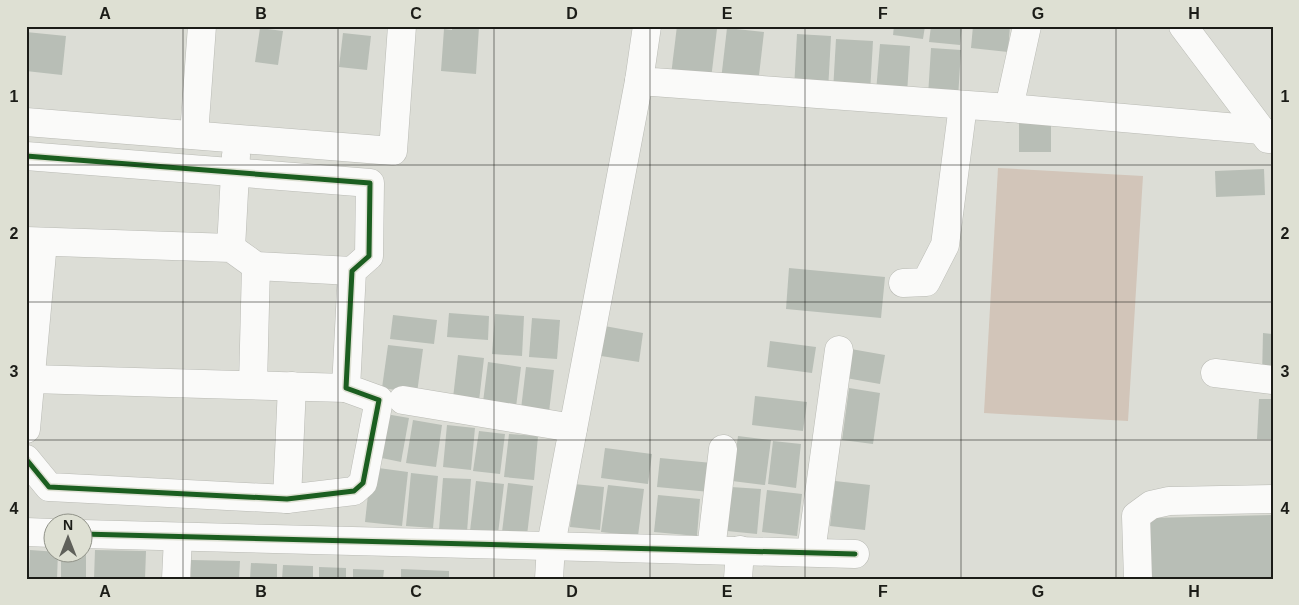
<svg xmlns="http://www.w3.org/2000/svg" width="1299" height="605" font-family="Helvetica,sans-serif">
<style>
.green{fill:#d2c5b9}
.building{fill:#b8beb6}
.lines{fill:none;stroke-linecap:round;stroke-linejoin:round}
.minor-casing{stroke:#b9bab4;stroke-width:29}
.minor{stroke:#fafaf9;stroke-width:28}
.cycleway-casing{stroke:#dee0d3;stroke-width:8}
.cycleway{stroke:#1b5e20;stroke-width:5}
.grid{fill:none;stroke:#1b1c17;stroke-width:1;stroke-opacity:0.55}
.neatline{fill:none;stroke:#1b1c17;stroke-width:2}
.grid-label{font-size:16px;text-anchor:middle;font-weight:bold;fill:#1b1c17}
</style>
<rect width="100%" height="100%" fill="#dcddd6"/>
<polygon class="green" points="998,168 1143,176 1128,421 984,413"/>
<g class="building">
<polygon points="452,26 479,27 476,74 441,71 444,29 452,30"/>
<polygon points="677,26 717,29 711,79 671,75"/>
<polygon points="894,26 925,26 923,39 893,35"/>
<polygon points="931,26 962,26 960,45 929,42"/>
<polygon points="973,26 1010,26 1008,52 971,48"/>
<polygon points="260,28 283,31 278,65 255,62"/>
<polygon points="727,28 764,32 758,84 721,80"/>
<polygon points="26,32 66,36 62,75 26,71"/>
<polygon points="343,33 371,36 367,70 339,67"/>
<polygon points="797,34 831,36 828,91 794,89"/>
<polygon points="836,39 873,41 870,93 833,91"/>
<polygon points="880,44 910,46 907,94 876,92"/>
<polygon points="931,48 961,50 958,98 928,96"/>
<rect x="1019" y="117" width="32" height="35"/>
<polygon points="1264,169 1265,195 1216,197 1215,171"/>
<polygon points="789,268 885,277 881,318 786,309"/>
<polygon points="449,313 489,316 488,340 447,337"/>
<polygon points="495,314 524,316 522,356 492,354"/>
<polygon points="393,315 437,320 434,344 390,339"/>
<polygon points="532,318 560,320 557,359 529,357"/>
<polygon points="599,325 643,333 639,362 595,355"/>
<polygon points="1263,333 1273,334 1273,378 1262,377"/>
<polygon points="770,341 816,347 812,373 767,367"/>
<polygon points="388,345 423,349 417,393 382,388"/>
<polygon points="851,349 885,355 880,384 846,378"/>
<polygon points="458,355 484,358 479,401 453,398"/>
<polygon points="488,362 521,367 516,407 483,402"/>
<polygon points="526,367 554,370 549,412 521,409"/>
<polygon points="849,388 880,393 873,444 842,440"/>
<polygon points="755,396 807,402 803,431 752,425"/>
<polygon points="1259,399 1273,399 1273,439 1257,439"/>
<polygon points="380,413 409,418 401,462 372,456"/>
<polygon points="413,420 442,425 436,467 406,463"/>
<polygon points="447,425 475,428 471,470 443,467"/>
<polygon points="479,431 505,434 500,474 473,471"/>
<polygon points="509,434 538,436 534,480 504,477"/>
<polygon points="738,436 771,440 765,485 732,481"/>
<polygon points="773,441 801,444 796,488 768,484"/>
<polygon points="605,448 652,454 648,484 601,478"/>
<polygon points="660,458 712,463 710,492 657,487"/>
<polygon points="371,467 408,472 402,526 365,522"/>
<polygon points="411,473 438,476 433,528 406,526"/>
<polygon points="443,478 471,479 467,532 439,530"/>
<polygon points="476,481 504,484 498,534 470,531"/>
<polygon points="835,481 870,485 865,530 830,526"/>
<polygon points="508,483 533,486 527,535 502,532"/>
<polygon points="574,484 604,487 600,530 570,527"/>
<polygon points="608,485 644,489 638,536 601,532"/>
<polygon points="731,487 761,489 757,534 727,531"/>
<polygon points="767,490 802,494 797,536 762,532"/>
<polygon points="658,495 700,499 697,536 654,532"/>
<polygon points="1273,515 1273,579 1152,579 1150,518"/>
<polygon points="82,549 86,550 86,579 61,579 61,552 82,552"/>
<polygon points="30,550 58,552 57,579 29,579"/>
<polygon points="95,550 146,551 145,579 94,579"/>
<polygon points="191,560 240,561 239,579 191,579"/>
<polygon points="251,563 277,564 277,579 250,579"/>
<polygon points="283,565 313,566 313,579 282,579"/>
<polygon points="319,567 346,568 346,579 319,579"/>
<polygon points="353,569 384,570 383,579 353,579"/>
<polygon points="401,569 449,571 449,579 401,579"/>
</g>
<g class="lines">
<defs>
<g id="minor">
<polyline points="647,26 639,81 1009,108 1261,130"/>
<polyline points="1183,26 1268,139"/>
<polyline points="1009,108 1027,26"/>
<polyline points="26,122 393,151 402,26"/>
<polyline points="194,135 202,26"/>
<polyline points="26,156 370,183 369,256 352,271 346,388 379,400 363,483 354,491 287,499 49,487 26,459"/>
<polyline points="26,241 231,248 256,266 352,271"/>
<polyline points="231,248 236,155"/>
<polyline points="903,283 926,282 945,245 963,105"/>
<polyline points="1215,373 1273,380"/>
<polyline points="31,379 346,388"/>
<polyline points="253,385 256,266"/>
<polyline points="403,400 573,428"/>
<polyline points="26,429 43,242"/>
<polyline points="287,499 292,386"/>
<polyline points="26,532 52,533"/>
<polyline points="82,534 855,554"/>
<polyline points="711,550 723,449"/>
<polyline points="811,552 839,350"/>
<polyline points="176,579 178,538"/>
<polyline points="549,579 551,545 639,81"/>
<polyline points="738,579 740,550"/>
<polyline points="1138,579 1136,516 1151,505 1169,501 1273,499"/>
</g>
</defs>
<use href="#minor" class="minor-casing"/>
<use href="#minor" class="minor"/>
<defs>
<g id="cycleway">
<polyline points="26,156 370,183 369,256 352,271 346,388 379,400 363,483 354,491 287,499 49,487 26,459"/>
<polyline points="82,534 855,554"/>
</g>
</defs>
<use href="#cycleway" class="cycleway-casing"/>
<use href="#cycleway" class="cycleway"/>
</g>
<path class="grid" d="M183 26V579M338 26V579M494 26V579M650 26V579M805 26V579M961 26V579M1116 26V579M26 165H1273M26 302H1273M26 440H1273"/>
<rect width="1299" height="605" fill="none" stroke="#dee0d3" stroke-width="55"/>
<g transform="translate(68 538)"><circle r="24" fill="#dee0d3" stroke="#909288"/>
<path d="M0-4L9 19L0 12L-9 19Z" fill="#5f605a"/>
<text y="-8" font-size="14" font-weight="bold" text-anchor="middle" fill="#1b1c17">N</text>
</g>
<rect x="28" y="28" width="1244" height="550" class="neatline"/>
<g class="grid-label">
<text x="105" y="19">A</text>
<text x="261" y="19">B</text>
<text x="416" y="19">C</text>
<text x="572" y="19">D</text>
<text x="727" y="19">E</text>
<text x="883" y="19">F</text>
<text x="1038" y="19">G</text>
<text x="1194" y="19">H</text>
<text x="14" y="102">1</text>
<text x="1285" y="102">1</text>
<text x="14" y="239">2</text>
<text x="1285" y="239">2</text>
<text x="14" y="377">3</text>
<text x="1285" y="377">3</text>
<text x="14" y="514">4</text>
<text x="1285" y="514">4</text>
<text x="105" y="597">A</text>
<text x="261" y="597">B</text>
<text x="416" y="597">C</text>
<text x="572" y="597">D</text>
<text x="727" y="597">E</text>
<text x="883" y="597">F</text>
<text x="1038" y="597">G</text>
<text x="1194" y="597">H</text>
</g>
</svg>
